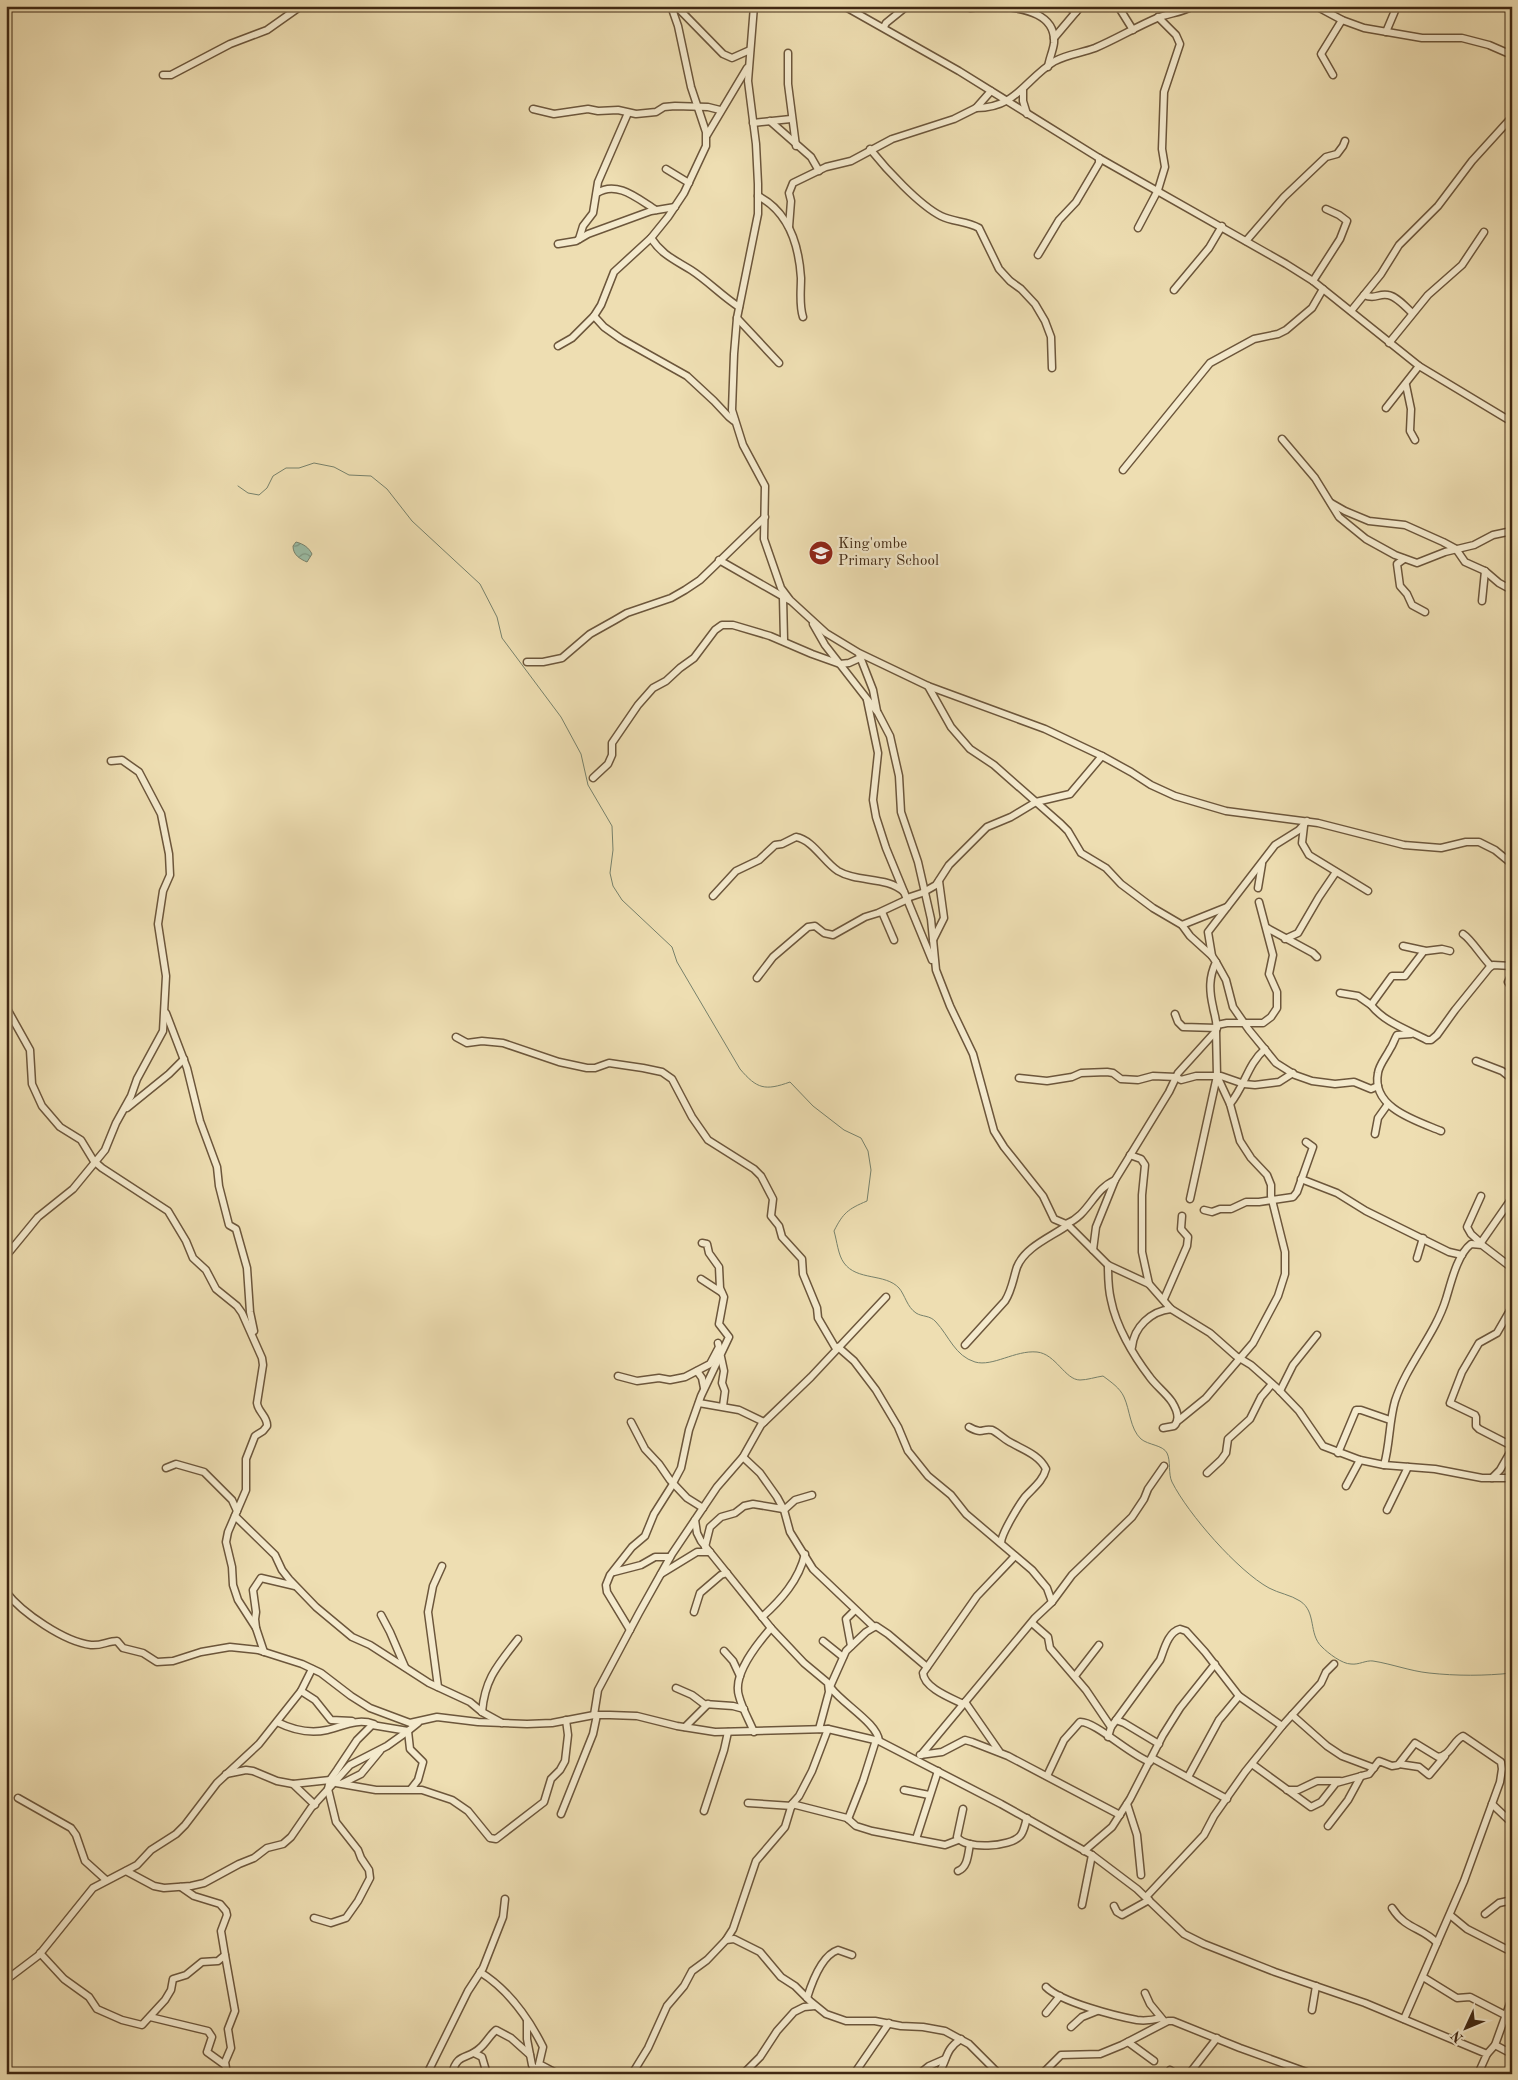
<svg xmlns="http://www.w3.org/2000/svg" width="1518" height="2080" font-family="'Old Standard TT',serif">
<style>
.water{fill:url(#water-waves);stroke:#77816b}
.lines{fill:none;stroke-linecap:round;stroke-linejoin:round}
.stream{stroke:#77816b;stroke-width:1}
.minor-casing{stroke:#6c563b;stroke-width:9}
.minor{stroke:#f4eacd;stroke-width:6}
.labels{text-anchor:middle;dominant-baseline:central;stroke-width:4.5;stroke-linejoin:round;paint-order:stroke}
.poi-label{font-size:15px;fill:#402813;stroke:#f4eacd;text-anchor:start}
</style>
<defs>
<pattern id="water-waves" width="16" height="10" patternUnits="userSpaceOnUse" patternTransform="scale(1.25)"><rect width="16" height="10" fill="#9bbda6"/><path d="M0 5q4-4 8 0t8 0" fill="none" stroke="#809a86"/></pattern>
</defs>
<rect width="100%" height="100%" fill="#eedeb2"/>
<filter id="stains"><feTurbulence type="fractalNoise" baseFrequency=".004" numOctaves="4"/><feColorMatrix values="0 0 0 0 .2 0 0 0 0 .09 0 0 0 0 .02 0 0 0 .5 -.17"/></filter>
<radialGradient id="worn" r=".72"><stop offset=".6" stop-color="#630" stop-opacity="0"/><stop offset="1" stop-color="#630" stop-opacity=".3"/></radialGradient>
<path class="water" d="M296 542C304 544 309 548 312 554L307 562C300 559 293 555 293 546Z"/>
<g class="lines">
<path class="stream" d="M238 486 248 493 259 495 267 488 273 476 286 468H299L314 463 334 467 349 475 371 476 387 489 412 521 480 584 497 617 502 638 561 717 581 754 588 785 612 826 613 850 610 873 613 886 622 900 672 947 677 962 740 1069C757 1089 765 1091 790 1082L813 1106 844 1130 861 1138 868 1151 871 1170 867 1201C848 1209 843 1213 834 1231 837 1241 838 1255 844 1263 857 1281 885 1273 899 1288 905 1295 907 1307 916 1313 922 1317 930 1315 936 1322 949 1336 955 1356 975 1362 993 1367 1015 1350 1037 1352 1056 1354 1065 1380 1080 1380 1087 1380 1096 1377 1103 1376 1111 1382 1120 1388 1124 1397 1130 1410 1130 1429 1141 1439 1148 1445 1163 1445 1167 1453 1171 1461 1168 1474 1172 1482 1188 1514 1238 1571 1269 1588 1278 1593 1291 1595 1300 1601 1317 1612 1308 1634 1322 1647 1328 1653 1342 1664 1351 1664 1359 1665 1366 1660 1373 1661 1392 1664 1410 1671 1429 1673 1456 1676 1485 1676 1512 1673"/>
<defs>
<g id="minor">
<polyline points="676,6 723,54 732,58 750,50"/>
<polyline points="754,6 748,81 756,144 758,184 758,214 737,318 734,354 732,410 743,445 765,486 764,539 781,588 790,600 826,633 859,653 928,686 1045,729 1102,756 1131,772 1151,785 1175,796 1226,811 1318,823 1404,845 1441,848 1466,842 1479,842 1495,850 1512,864"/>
<polyline points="844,6 959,71 1099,158 1286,264 1313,281 1419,366 1512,422"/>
<polyline points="962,6 970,8 991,6"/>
<path d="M1002 6C1023 9 1056 13 1054 43 1053 51 1049 59 1048 67"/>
<polyline points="1067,6 1076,12"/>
<polyline points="1118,6 1133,30"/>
<polyline points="1316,6 1342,20 1364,28 1422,38 1462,38 1489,45 1512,55"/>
<polyline points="884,27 886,23 907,6"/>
<polyline points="1386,32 1397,6"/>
<polyline points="1054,38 1081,6"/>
<polyline points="788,53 788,84 796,146"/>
<polyline points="163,75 171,75 230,44 267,30 301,6"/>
<polyline points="1333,75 1321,54 1342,20"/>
<polyline points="1023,90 1023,101 1027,114"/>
<path d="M976 108C1017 108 1025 79 1055 61 1068 54 1082 53 1095 48 1116 39 1136 27 1157 18 1169 13 1181 13 1193 6"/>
<polyline points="533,109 554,114 588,109 598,111 618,110 636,114 656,112 664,107 675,106 708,107 720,110"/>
<polyline points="770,121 811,157 819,171"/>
<polyline points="753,123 791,119"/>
<polyline points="707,135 747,68"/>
<path d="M870 149C886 169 919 205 941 216 953 222 967 221 979 228L999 269 1010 281 1021 289 1035 304 1045 321 1051 337 1052 368"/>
<polyline points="666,169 689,183"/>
<polyline points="1158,190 1165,167 1162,149 1164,92 1180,44 1176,35 1158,17"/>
<path d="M597 193C617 180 638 199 656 210"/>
<path d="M758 196C789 212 799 246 801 278 801 291 799 305 803 317"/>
<polyline points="789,227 791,201 789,193 793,183 826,167 851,161 892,139 954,119 976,108 991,91"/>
<polyline points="1138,228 1158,190"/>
<path d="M651 238C662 255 675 260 691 270 708 281 722 296 739 307"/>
<polyline points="579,239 583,226 593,213 598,182 628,113"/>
<polyline points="1246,241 1284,197 1326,157 1337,154 1343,146 1345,141"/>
<polyline points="558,244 576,241 588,234 651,211 675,207"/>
<polyline points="1038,255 1059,220 1076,202 1099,163 1099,158"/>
<polyline points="1313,281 1340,239 1347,221 1339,215 1326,209"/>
<polyline points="1174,290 1209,248 1222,226"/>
<path d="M1364 295C1376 300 1378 293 1388 295 1396 296 1406 307 1412 313"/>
<polyline points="1351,311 1381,274 1399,245 1438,206 1472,161 1512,117"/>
<polyline points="594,316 604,327 621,339 687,376 714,401 729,417 734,421"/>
<polyline points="737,318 779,363"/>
<polyline points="1389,343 1428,295 1462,265 1484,232"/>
<polyline points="558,346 572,338 594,316 601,305 614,272 651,238 668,217 684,193 706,146 706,132 691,87 678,26 671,6"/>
<polyline points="1406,385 1411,409 1410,431 1415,440"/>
<polyline points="1386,408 1419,366"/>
<polyline points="1282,439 1315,478 1339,517 1366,539 1395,555 1417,563 1445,552 1474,545 1493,535 1512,531"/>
<polyline points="1123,470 1210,363 1254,339 1278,334 1286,330 1312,308 1323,289"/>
<polyline points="1331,503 1345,511 1369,521 1405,525 1443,542 1456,549 1465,562 1485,571 1499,583 1512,590"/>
<polyline points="1404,559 1397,564 1400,586 1407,594 1412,605 1425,612"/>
<polyline points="719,560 789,600"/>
<polyline points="783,597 784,640"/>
<polyline points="1482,601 1485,571"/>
<polyline points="813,624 825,645 878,713 890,736 899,776 901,812 918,862 931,919 936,970 950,1006 973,1054 994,1131 1004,1147 1043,1196 1054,1219 1068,1225 1108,1265 1149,1284 1171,1309 1210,1333 1236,1356 1251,1365 1277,1388 1299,1411 1323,1446 1360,1460 1384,1465 1435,1469 1482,1478 1512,1478"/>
<polyline points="859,654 873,690 877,711"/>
<polyline points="527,662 543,662 562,658 590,634 615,620 627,613 671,598 685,590 700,580 765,517"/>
<polyline points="928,686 951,727 970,749 994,765 1061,824 1068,831 1081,853 1106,868 1121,884 1153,908 1182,925 1190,936 1212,956"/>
<polyline points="867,700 878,753 873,800 876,817 886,848 932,960"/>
<polyline points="593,778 608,764 612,755 612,743 638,705 653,688 666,681 680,668 694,658 715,630 722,625 733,625 770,636 812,654 840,664 849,663 860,658"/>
<polyline points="1304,826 1302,843 1309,855 1368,891"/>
<polyline points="1258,888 1262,864"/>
<path d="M713 896 736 871 759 860 775 845 782 844 796 837C813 840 824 862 838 871 858 883 887 876 904 892"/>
<polyline points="907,898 922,893 936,885 949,865 987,827 1011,817 1036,802 1070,794 1102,756"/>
<polyline points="882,912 894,940"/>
<polyline points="1182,925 1227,907"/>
<polyline points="1267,928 1313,953 1317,957"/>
<path d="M1463 934C1471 939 1482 957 1491 966"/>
<polyline points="1285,939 1298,933 1319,897 1336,872"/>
<polyline points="933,940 944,918 939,881"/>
<polyline points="1403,946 1426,951 1442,949 1450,951"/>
<path d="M1424 951 1405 976H1392L1371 1005C1384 1022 1408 1030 1427 1040H1431L1437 1035 1455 1010 1489 968 1493 965 1512 966"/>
<polyline points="1216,962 1226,980 1233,1007 1249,1030 1276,1063 1295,1075 1312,1081 1335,1084 1354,1082 1371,1089 1378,1086"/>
<polyline points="1512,974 1508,982 1512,988"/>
<polyline points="757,978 773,957 808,927 815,926 824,933 833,935 865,917 878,913 908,899"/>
<polyline points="1340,993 1358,996 1371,1005"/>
<polyline points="6,1007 30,1050 32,1084 42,1106 60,1127 81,1140 95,1163"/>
<polyline points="166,1013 187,1068 200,1121 217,1167 219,1186 229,1225 236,1229 247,1268 250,1312 254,1331"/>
<polyline points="1175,1014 1178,1022 1183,1027 1217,1028"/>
<polyline points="1217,1025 1227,1023 1263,1023 1271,1017 1277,1008 1277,992 1269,974 1273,955 1259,902"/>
<path d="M1411 1034 1397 1035C1394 1040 1393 1045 1390 1049 1386 1057 1379 1065 1378 1073 1371 1108 1417 1121 1441 1131"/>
<polyline points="456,1037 467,1043 482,1041 503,1043 559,1062 587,1068 595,1068 609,1063 643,1068 662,1072 672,1079 692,1117 708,1140 754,1169 761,1176 773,1199 771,1216 779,1226 782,1237 802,1259 803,1274 817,1308 818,1318 835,1347"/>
<polyline points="1476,1061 1502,1071 1512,1079"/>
<polyline points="1019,1078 1047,1081 1072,1077 1081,1073 1107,1072 1113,1073 1121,1079 1138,1080 1153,1076 1176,1077 1181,1080 1196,1076 1221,1076 1244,1084 1255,1085 1279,1082 1293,1073"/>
<path d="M1230 1104C1246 1084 1247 1065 1265 1049"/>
<polyline points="127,1108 169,1074 184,1059"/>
<polyline points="1375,1134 1378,1118 1388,1104"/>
<polyline points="1130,1155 1141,1159 1145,1165 1142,1195 1142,1252 1149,1284"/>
<path d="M95 1162 102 1168 168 1211 186 1241 193 1258 206 1270 216 1289 237 1306 242 1313 262 1358 263 1365 257 1403C258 1412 268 1417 267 1426L263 1431 255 1436 246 1459V1490L228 1532 226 1542 232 1567 233 1585 238 1600 256 1628"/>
<polyline points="1301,1179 1337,1193 1366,1211 1449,1252 1462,1255"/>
<polyline points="1481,1196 1467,1227 1471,1234 1481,1243"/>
<polyline points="1190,1199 1217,1076"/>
<polyline points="1204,1210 1212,1212 1220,1209 1231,1209 1246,1202 1259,1202 1293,1197 1297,1192 1313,1147 1306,1142"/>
<path d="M1066 1224C1089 1215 1093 1190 1115 1180"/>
<polyline points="1480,1244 1512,1198"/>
<path d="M1093 1250 1096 1227 1115 1180 1169 1092 1178 1073 1216 1031C1218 1023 1214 1014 1213 1007 1209 990 1209 977 1216 962L1212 956 1208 932 1275 845 1299 830 1307 821"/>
<polyline points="6,1256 38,1217 73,1189 105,1150 116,1123 131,1096 137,1079 163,1031 166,976 158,924 163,891 170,875 169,854 161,814 139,772 122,760 111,761"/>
<polyline points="1417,1258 1423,1238"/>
<path d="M1108 1265C1108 1276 1108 1288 1111 1300 1116 1326 1133 1355 1149 1376 1155 1385 1166 1393 1172 1402 1177 1410 1181 1419 1174 1426L1163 1428"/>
<polyline points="701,1279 721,1292"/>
<polyline points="1164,1299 1187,1246 1188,1237 1181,1229 1182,1216"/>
<polyline points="1512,1307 1497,1333 1479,1343 1462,1372 1450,1403 1475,1415 1476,1417 1476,1426 1479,1429 1512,1446"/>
<path d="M965 1345 1005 1301C1012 1290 1013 1279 1017 1267 1025 1247 1051 1237 1068 1225"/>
<polyline points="838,1347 854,1361 876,1390 898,1427 908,1451 928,1476 951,1495 966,1514 1032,1570 1047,1588 1052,1602"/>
<path d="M1132 1347C1134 1327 1151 1311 1171 1309"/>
<polyline points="721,1357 724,1371 722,1383 725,1391 723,1406"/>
<polyline points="697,1371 702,1378 704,1388"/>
<polyline points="618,1376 637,1381 659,1378 670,1380 685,1377 710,1364 719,1347 718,1343"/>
<polyline points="1280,1391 1293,1365 1317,1335"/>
<polyline points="699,1403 739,1410 764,1422"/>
<polyline points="1179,1420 1206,1398 1253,1343 1278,1296 1285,1274 1285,1252 1271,1196 1271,1185 1267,1175 1251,1158 1240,1141 1230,1104 1217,1076 1216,1031"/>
<polyline points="631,1422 645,1449 659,1464 670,1480 687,1498 703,1508"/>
<path d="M969 1427C983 1435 982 1428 992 1430 997 1432 1003 1438 1008 1441 1021 1449 1039 1454 1046 1469 1043 1481 1033 1488 1025 1497 1019 1505 1001 1534 1001 1543"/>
<polyline points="1338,1453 1356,1410 1361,1410 1390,1420"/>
<polyline points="743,1457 760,1473 777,1497 784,1510 790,1532 813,1569 874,1627"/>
<path d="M1384 1465C1390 1444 1389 1422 1395 1401 1407 1364 1435 1335 1446 1299 1451 1283 1457 1255 1471 1244L1482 1245 1512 1268"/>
<polyline points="166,1468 176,1464 204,1472 232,1500 237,1511"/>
<polyline points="1207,1473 1221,1460 1226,1453 1228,1439 1250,1419 1261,1397 1272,1384"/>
<polyline points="1492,1478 1500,1470 1512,1449"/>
<polyline points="673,1483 681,1468 689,1430 701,1396 729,1337 719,1324 724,1297 720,1288 719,1267 709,1253 707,1244 702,1243"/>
<polyline points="1346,1486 1360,1460"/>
<polyline points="784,1510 795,1500 812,1495"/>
<polyline points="1387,1510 1408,1467"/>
<polyline points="235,1516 275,1555 282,1570 289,1579 316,1607 352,1637 370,1645 429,1683 470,1702 482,1712 502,1723"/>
<polyline points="695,1520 697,1533 701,1541 771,1628 804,1663 828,1683 829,1692 819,1729"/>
<polyline points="705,1547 710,1527 721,1517 735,1513 744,1506 753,1504 783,1509"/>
<polyline points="614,1572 641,1565 655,1557 670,1557"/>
<polyline points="661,1574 697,1552 710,1552"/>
<path d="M6 1592C22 1613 65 1642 91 1645 101 1646 108 1641 117 1641L123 1648 143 1653 157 1662 173 1661 201 1652 230 1647 258 1650 302 1664 321 1673 351 1696 370 1708 410 1723 437 1717 478 1722 527 1724 552 1723 594 1715H610L637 1716 677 1726 715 1732 828 1729 879 1741 1001 1804 1092 1855 1137 1889 1184 1934 1204 1944 1275 1972 1365 2003 1487 2054 1478 2074"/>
<polyline points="694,1612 700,1593 721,1575 727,1573"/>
<polyline points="381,1615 390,1632 405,1667"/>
<path d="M762 1617C781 1600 799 1580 805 1554"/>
<polyline points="1032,1623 1048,1637 1050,1648 1086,1690 1111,1727"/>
<polyline points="630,1630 607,1592 606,1585 610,1575 632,1547 645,1536 654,1514 673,1484"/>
<polyline points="823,1641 843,1657"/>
<polyline points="851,1646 846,1619 855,1610"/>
<polyline points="724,1651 733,1661 740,1676"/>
<polyline points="264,1652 256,1628 255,1619 256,1612 253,1590 261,1578 295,1586"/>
<polyline points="1075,1676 1099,1645"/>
<polyline points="438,1687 428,1612 433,1586 442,1566"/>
<polyline points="676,1688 692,1695 704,1704 733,1706 744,1709"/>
<path d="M831 1688C843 1704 878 1724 879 1741"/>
<polyline points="829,1689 846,1651 866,1632 876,1626 888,1634 927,1667"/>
<polyline points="301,1691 315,1700 331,1720 352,1721"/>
<polyline points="965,1702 999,1751"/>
<path d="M963 1704C951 1698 924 1688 923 1673L977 1596 1015 1556"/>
<path d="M482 1712C485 1678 498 1665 518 1639"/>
<polyline points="594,1715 598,1690 639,1613 672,1554 717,1487 743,1457 761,1425 811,1377 886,1297"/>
<polyline points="1292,1715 1327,1746 1342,1756 1374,1768"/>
<polyline points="1116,1720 1124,1723 1159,1744"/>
<path d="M277 1722C293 1730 309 1734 327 1730 344 1726 357 1718 374 1724"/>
<polyline points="685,1727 708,1704"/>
<polyline points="408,1731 410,1749 423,1762 418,1780 411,1789"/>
<path d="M754 1732C749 1720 742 1708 739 1696 732 1674 758 1643 771 1628"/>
<path d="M1108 1737 1111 1727 1160 1660C1164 1650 1168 1632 1180 1629L1186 1631 1205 1652 1239 1696 1282 1726"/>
<polyline points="920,1755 942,1752 965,1740 972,1742 1008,1756 1120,1815"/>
<polyline points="921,1755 1035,1618 1052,1602 1072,1575 1132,1517 1144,1499 1148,1489 1164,1466"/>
<polyline points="1152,1758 1227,1799"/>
<path d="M1252 1764 1311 1807 1321 1802 1336 1783 1369 1774 1379 1761 1392 1766 1398 1765 1415 1743 1438 1757C1451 1755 1453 1741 1463 1736L1501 1762 1502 1769 1500 1782 1464 1881 1404 2019"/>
<polyline points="1399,1764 1419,1767 1429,1775 1445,1756"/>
<polyline points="226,1774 246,1770 253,1771 277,1781 293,1784 315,1805"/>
<path d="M1047 1776 1064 1740 1080 1722C1095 1721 1130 1755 1150 1762"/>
<polyline points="1188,1777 1219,1720 1239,1696"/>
<polyline points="336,1783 376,1790 422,1790 452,1800 468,1811 490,1838 496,1839 544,1802 551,1779 560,1770 565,1761 568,1735 566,1720"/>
<polyline points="343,1783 361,1774 380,1751"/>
<polyline points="293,1784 330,1780"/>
<polyline points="904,1790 929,1795"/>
<polyline points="1287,1790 1298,1790 1317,1781 1340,1781"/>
<polyline points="18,1798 71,1828 76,1835 85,1861 106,1880"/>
<polyline points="748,1803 792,1806"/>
<polyline points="792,1804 847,1818 856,1826 872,1831 945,1845 958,1840"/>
<polyline points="1127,1804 1137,1835 1141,1875"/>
<polyline points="1492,1804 1512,1823"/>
<path d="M963 1809 957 1837C966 1850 1010 1847 1020 1836 1024 1832 1025 1824 1027 1818"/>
<polyline points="704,1811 724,1750 728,1732"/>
<polyline points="561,1814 593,1734 597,1715"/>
<polyline points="848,1819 863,1781 876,1740"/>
<polyline points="1328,1826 1348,1800 1361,1776"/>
<polyline points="916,1839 938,1771"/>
<polyline points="1084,1851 1112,1827 1130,1799 1163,1735 1180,1708 1215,1664"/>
<polyline points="126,1871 154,1886 164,1888 191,1886 204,1883 239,1864 254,1858 267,1848 283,1844 291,1837 311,1808 350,1765 387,1746 408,1731"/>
<path d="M958 1871C968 1867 968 1854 970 1844"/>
<polyline points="1146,1897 1204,1835 1214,1816 1245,1772 1282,1726 1321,1683 1326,1672 1334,1664"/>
<polyline points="1082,1905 1092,1855"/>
<polyline points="1114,1906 1117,1912 1122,1915 1149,1900"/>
<path d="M1392 1908C1406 1930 1422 1927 1437 1943"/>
<polyline points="1485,1914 1499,1903 1512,1900"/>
<polyline points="1450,1915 1467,1929 1512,1952"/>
<polyline points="314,1918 331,1923 346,1918 358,1901 370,1878 369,1870 361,1858 358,1850 336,1822 328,1789 330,1780 337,1770 357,1740 372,1725 408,1731 418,1723"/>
<polyline points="726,1940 733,1929 756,1861 785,1827 792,1804 799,1796 812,1771 828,1729"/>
<polyline points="40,1953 64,1979 89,1997 97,2009 122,2020 142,2025 165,2000 171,1990 173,1979 186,1975 202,1962 218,1961 225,1955 221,1931 227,1915 226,1911 220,1904 194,1896 181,1887"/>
<path d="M480 1972C509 1990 528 2017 543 2047L539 2064 558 2074"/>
<polyline points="1423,1977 1457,1998 1470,1997 1505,2015"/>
<polyline points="6,1980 39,1955 93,1888 137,1865 151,1850 176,1834 185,1825 217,1783 259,1744 301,1691 312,1669"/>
<path d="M1046 1987C1061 2002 1115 2016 1137 2020 1145 2021 1153 2020 1161 2018"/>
<polyline points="1145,1993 1150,2004 1164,2021"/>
<path d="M807 1998C812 1982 822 1955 838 1950L852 1955"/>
<polyline points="1312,2010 1316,1986"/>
<polyline points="1046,2013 1060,1996"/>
<polyline points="150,2017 208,2031 212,2037 207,2052 225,2065"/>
<polyline points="527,2021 527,2039 532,2065 534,2068 543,2068"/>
<polyline points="1071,2027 1082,2017 1097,2011"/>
<polyline points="1128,2042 1154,2061"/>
<polyline points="1495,2045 1512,2054"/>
<polyline points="474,2053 482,2057 487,2074"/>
<polyline points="1487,2054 1495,2045 1512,1998"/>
<polyline points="1170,2070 1176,2074"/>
<polyline points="223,2074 226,2068 225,2062 231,2048 228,2029 235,2011 225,1955"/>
<polyline points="427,2074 468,1991 483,1968 503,1917 505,1899"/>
<path d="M452 2074C457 2052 468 2060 480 2048 486 2043 490 2035 496 2030L511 2038 530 2055"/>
<polyline points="632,2074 648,2048 667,2006 684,1986 692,1971 707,1960 726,1940 734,1939 760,1952 781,1977 795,1986 810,2001 826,2014 846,2021 875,2021 901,2026 923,2027 945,2031 969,2044 999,2074"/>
<polyline points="743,2074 760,2057 777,2031 794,2012 804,2007 815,2006"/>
<polyline points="854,2074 889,2023"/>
<polyline points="919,2074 929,2066 945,2059"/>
<path d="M938 2074C948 2060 944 2050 961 2039"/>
<polyline points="1042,2074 1061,2055 1100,2054 1122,2045 1168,2021 1173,2021 1240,2048 1312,2074"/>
<polyline points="1189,2074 1217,2038"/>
</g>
</defs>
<use href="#minor" class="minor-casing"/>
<use href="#minor" class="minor"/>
</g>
<defs>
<symbol id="school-disc" viewBox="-11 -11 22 22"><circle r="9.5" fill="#8f2418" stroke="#f4eacd"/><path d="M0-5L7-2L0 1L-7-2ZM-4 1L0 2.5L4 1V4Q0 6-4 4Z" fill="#fff"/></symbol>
</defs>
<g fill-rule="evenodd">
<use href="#school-disc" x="807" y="539" width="28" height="28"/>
</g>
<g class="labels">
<g class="poi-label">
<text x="838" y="544">King'ombe<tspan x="838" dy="17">Primary School</tspan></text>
</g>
</g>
<rect width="1518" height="2080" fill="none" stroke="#eedeb2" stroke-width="25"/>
<rect x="8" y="8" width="1503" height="2065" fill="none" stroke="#402813" stroke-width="2.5"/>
<rect x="12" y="12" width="1493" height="2055" fill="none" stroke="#402813"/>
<g transform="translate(1466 2028) rotate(226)" stroke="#f4eacd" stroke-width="4" paint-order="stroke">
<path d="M0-4L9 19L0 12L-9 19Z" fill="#402813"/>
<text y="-8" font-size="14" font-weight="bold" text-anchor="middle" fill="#402813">N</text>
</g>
<rect width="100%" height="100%" filter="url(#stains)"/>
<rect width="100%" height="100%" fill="url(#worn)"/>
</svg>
